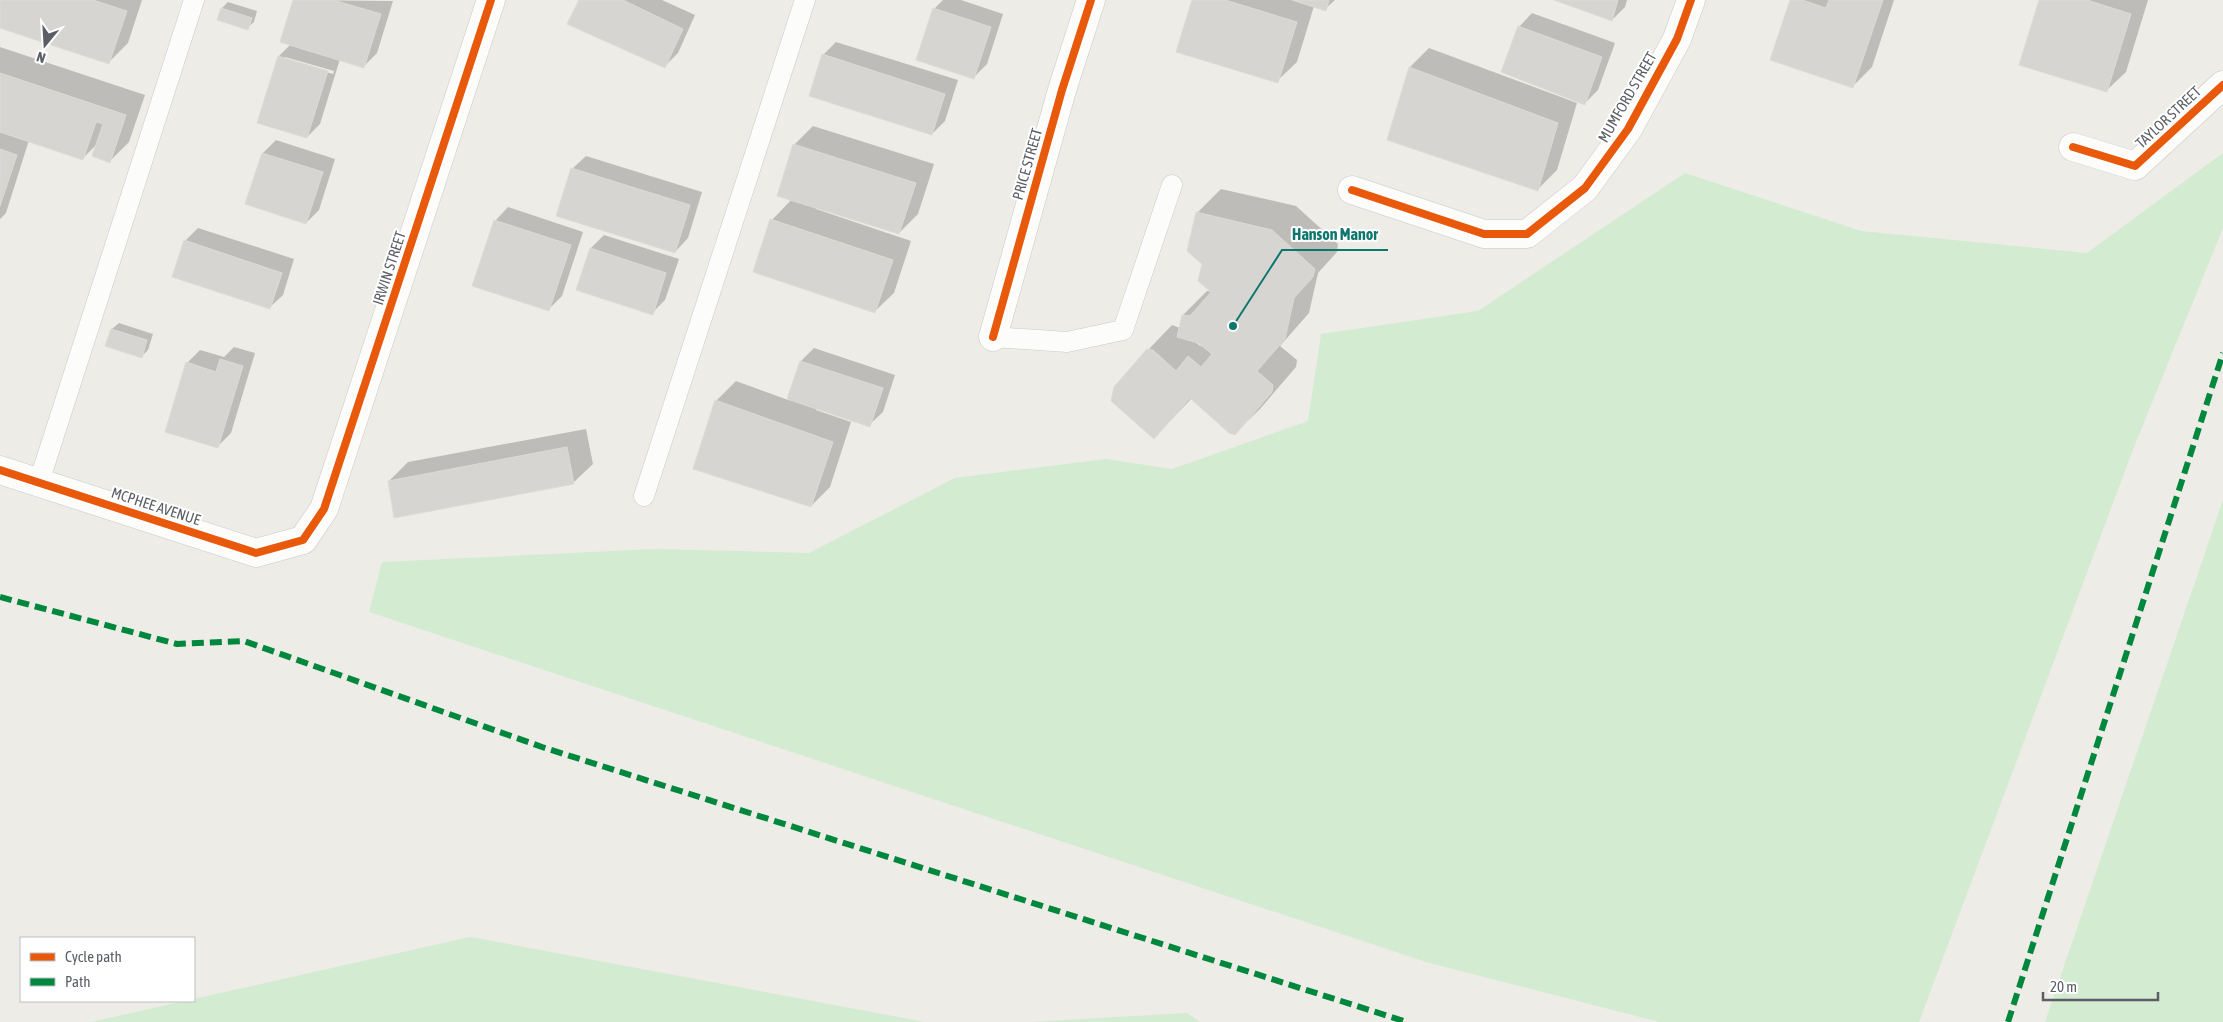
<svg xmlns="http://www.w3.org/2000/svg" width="2223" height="1022" font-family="'Asap Condensed',sans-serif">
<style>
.green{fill:#d3ebd1}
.shadow{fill:#0003;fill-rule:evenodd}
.building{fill:#d6d5d1;stroke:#dcdbd6}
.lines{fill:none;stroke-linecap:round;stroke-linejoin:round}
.service-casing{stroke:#c9cac8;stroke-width:21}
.minor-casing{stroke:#c9cac8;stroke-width:29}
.service{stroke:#fcfcfb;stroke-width:20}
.minor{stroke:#fcfcfb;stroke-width:28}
.quiet{stroke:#00873e;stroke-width:6;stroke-dasharray:12 6;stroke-linecap:butt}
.cycleway-casing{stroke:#fff;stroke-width:11}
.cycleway{stroke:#e8590c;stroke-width:8}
.labels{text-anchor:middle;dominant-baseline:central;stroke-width:4;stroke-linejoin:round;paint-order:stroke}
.street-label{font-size:15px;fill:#5b5f65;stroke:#fff}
.leader{fill:none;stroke:#0f766e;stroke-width:2}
.callout-dot{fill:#0f766e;stroke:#fff;stroke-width:2}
.callout-label{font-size:16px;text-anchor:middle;font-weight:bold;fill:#0f766e;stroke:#fff;stroke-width:4;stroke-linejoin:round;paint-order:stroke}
</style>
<rect width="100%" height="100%" fill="#edece6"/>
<g class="green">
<polygon points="2223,153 2223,228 2134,447 1919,1022 1660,1022 1426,962 369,612 382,562 655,549 809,553 955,478 1106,459 1172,469 1308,421 1321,334 1478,311 1685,173 1861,231 2087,253"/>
<polygon points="2223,500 2223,1022 2045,1022"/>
<polygon points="470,937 471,937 925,1022 91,1022"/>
<polygon points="1187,1013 1200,1022 1030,1022"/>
</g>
<g class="shadow">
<polygon points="0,0 142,0 128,43 109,62 0,27"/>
<path d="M294 0 393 1 377 53 364 66 340 59 320 124 307 137 279 56 291 44ZM285 57 334 71 333 74 285 59Z"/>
<polygon points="580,0 662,0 695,15 678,53 664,67"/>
<polygon points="943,0 961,0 1003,14 987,64 974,77 934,9"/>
<polygon points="1193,0 1335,0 1325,9 1314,6 1297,62 1277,81"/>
<polygon points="1558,0 1627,0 1625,7 1612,20"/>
<polygon points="1791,0 1894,0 1872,67 1852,87"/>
<polygon points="2040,0 2148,0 2126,72 2106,91"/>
<polygon points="228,2 257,11 254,22 247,28 222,8"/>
<polygon points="1532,13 1615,43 1598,90 1584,104 1519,27"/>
<polygon points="836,42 958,80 945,121 932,134 823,55"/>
<polygon points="0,47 145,95 129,142 110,161 98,143 83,158 29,140 6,213 0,219"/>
<polygon points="1429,48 1577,103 1557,170 1537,190 1410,67"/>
<polygon points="813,126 934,164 918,214 899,233 816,207 816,209 911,241 894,293 874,312 772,220 792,199 794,145"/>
<polygon points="276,140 335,159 319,210 306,223 263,153"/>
<polygon points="586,156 702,192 688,238 675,252 572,169"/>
<path d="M1221 189 1296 206 1338 244 1337 252 1318 273 1309 313 1280 346 1297 360 1296 367 1260 409 1235 433 1192 398 1154 438 1148 350 1172 325 1180 328 1183 315 1207 291 1213 292 1204 264 1197 213ZM1193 340 1202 344 1200 346Z"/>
<polygon points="508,207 583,232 562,296 549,309 495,221"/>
<polygon points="198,228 294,259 283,295 269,308 185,241"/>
<polygon points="604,235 679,259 665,300 652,313 591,248"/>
<polygon points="119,323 153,334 148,350 141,357 107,346 112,329"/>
<polygon points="234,347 255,353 231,433 218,446 187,363 200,350 224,357"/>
<polygon points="814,348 895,375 883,412 869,425 816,407 816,410 851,422 830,487 811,506 716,401 736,381 788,400 801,361"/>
<polygon points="586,429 593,464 573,483 389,481 408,462"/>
</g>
<g class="building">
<polygon points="0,0 93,0 127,11 109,64 0,28"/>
<polygon points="293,0 333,0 381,14 364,68 280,42"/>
<polygon points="579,0 623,0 683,29 665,68 567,24"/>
<polygon points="1192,0 1225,0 1297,22 1278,83 1176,52"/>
<polygon points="1292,0 1329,0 1326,11"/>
<polygon points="1554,0 1618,0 1612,21"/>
<polygon points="1790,0 1802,0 1826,8 1829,0 1883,0 1853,88 1770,60"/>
<polygon points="2039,0 2087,0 2131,14 2107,92 2019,65"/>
<polygon points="221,8 252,18 248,30 217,20"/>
<polygon points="933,8 991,27 974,79 916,60"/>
<polygon points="1518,26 1602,57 1585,105 1501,72"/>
<polygon points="822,54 945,94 932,135 809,96"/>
<polygon points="278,56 328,71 307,138 257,123"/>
<polygon points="1409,67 1558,123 1538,191 1387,140"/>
<polygon points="0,73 126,115 110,163 92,156 103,124 96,122 83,160 0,132"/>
<polygon points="793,144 916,183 899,234 777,196"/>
<polygon points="0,149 17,155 0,206"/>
<polygon points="262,153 323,172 306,224 245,204"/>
<polygon points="571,168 690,205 675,253 556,216"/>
<polygon points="1196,212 1272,230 1315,269 1313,277 1294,298 1285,339 1257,371 1273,385 1272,392 1235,435 1229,433 1190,398 1154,439 1111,401 1114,387 1147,349 1153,350 1176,371 1188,356 1201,367 1212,354 1198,343 1177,337 1182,315 1190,316 1211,292 1198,281 1202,264 1187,251"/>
<polygon points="770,219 893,260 875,313 753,272"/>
<polygon points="494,220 571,245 549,311 472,286"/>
<polygon points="184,240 282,273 270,309 172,277"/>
<polygon points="590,248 666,273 653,315 576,290"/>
<polygon points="111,329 147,340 142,358 105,346"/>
<polygon points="220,359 243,366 218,448 165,432 186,362 216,372"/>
<polygon points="800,361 883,388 870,427 787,399"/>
<polygon points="715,400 833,442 811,507 693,469"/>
<polygon points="567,447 574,484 394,518 388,481"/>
</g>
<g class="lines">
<defs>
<g id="service">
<polyline points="993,337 1067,342 1123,330 1172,185"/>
<polyline points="39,482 194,0"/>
<polyline points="644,496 805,0"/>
</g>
<g id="minor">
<polyline points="2073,147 2135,166 2223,85"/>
<polyline points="1352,190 1484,234 1527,234 1585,188 1628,129 1677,39 1691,0"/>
<polyline points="993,337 1062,90 1091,0"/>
<polyline points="0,470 256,553 303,540 324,509 491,0"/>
</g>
</defs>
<use href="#service" class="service-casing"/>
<use href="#minor" class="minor-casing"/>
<use href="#service" class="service"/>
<use href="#minor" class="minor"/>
<g class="quiet">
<polyline points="0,597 177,644 244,641 542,747 1407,1022"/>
<polyline points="2008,1022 2223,353"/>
</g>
<defs>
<g id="cycleway">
<polyline points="2073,147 2135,166 2223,85"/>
<polyline points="1352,190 1484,234 1527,234 1585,188 1628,129 1677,39 1691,0"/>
<polyline points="993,337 1062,90 1091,0"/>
<polyline points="0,470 256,553 303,540 324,509 491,0"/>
</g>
</defs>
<use href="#cycleway" class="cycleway-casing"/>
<use href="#cycleway" class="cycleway"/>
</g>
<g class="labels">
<g class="street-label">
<text transform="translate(1627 97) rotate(-60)">MUMFORD STREET</text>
<text transform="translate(2168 117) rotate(-43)">TAYLOR STREET</text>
<text transform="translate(1027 164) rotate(-74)">PRICE STREET</text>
<text transform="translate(389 268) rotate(-72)">IRWIN STREET</text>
<text transform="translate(156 506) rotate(18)">MCPHEE AVENUE</text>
</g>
</g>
<path class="leader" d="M1233 326L1282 250H1388"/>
<circle class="callout-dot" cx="1233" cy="326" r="5"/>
<g class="callout-label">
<text x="1335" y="240">Hanson Manor</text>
</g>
<rect x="20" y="937" width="175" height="65" fill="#ffffff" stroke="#bdbfc1"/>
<rect x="30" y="953" width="25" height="8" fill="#e8590c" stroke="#bdbfc1"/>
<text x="65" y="962" font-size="15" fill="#5b5f65">Cycle path</text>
<rect x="30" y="978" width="25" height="8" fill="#00873e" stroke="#bdbfc1"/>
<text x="65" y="987" font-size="15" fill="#5b5f65">Path</text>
<g transform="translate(45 45) rotate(198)" stroke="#ffffff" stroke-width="4" paint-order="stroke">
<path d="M0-4L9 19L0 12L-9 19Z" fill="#5b5f65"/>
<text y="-8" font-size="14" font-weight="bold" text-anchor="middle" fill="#5b5f65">N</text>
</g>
<path d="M2043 992v8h115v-8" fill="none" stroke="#5b5f65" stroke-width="2.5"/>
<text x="2050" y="992" font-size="15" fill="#5b5f65" stroke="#ffffff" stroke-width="4" paint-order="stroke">20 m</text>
</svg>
